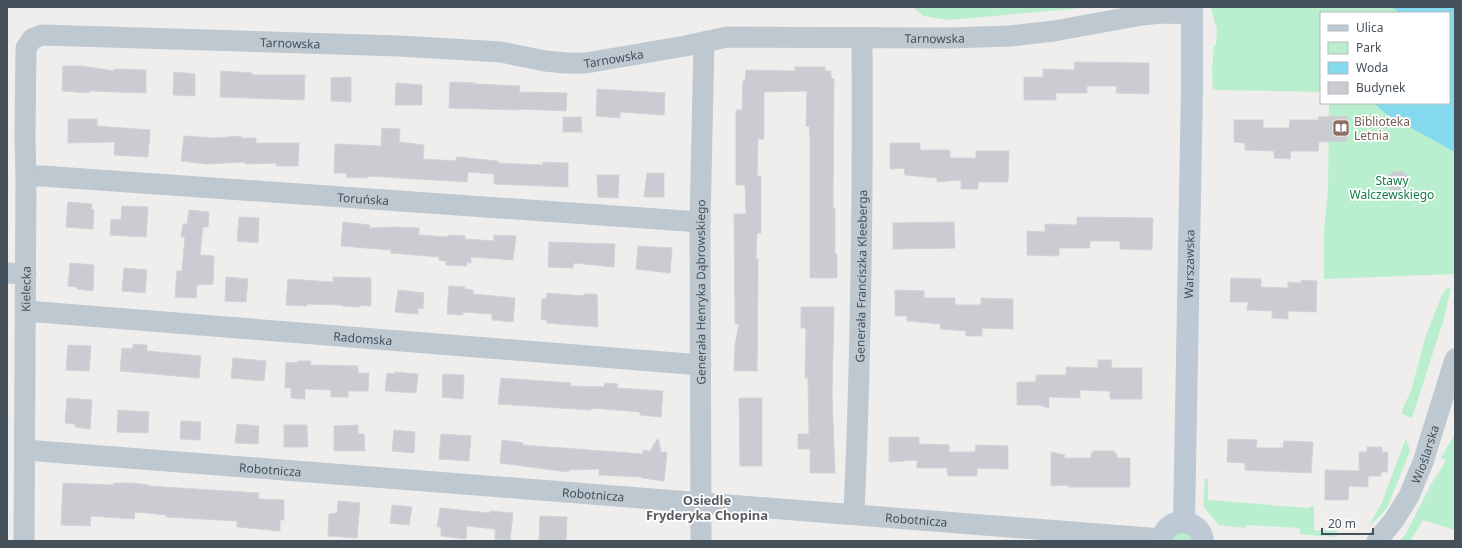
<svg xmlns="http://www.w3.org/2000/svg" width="1462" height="548" font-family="'Noto Sans',sans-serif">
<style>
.green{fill:#b9efce}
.water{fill:#85d9ee}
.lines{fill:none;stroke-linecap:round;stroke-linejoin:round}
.stream{stroke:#85d9ee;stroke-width:5}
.building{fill:#caccd2;stroke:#d1d3d9}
.street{stroke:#bdc8d0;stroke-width:21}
.secondary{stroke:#bdc9d5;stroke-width:22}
.labels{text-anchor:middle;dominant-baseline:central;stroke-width:3.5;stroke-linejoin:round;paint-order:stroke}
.street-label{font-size:12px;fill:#45515b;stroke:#fff}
.education-label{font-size:12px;fill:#785e54;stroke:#fff;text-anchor:start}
.park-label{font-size:12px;fill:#147d48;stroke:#fff}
.neighbourhood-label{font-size:13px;font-weight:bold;fill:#5a5e62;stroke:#fff}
</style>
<rect width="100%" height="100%" fill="#f0eded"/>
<g class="green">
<polygon points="913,7 1095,7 949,20 923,16"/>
<polygon points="1211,7 1455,7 1455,274 1324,279 1324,231 1328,189 1329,103 1449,103 1449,13 1321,13 1321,92 1217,90 1213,90 1212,71 1214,45 1216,45 1217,27 1215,25"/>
<polygon points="1451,288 1444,318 1412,418 1402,414 1403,408 1411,391 1426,335 1442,295 1446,289"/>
<polygon points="1455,434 1455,530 1423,520 1410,541 1399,541 1405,535 1434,479 1438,474 1446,460 1441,458"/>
<polygon points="1406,438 1410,451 1387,508 1380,516 1369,526 1382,502"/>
<polygon points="1205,479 1208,479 1208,500 1308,508 1314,505 1314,530 1338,531 1333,537 1300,534 1300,528 1246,525 1245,528 1219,525 1205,509 1203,505"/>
<polygon points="1186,530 1195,541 1170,541 1171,536"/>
</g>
<polygon class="water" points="1399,7 1455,7 1455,152 1386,114 1374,103 1449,103 1449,13 1396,13"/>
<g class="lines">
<polyline class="stream" points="1395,7 1410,13"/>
</g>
<g class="building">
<polygon points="1074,62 1149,63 1149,94 1116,93 1117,86 1087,86 1087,93 1056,93 1056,100 1024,100 1024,77 1043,77 1043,69 1075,70"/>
<polygon points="63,66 82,66 114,71 114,69 146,70 146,93 89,91 89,93 62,91"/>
<polygon points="795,67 825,67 825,71 831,71 831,78 834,79 833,208 835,208 835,254 837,254 837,278 810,278 810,138 809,126 806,126 807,91 764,92 764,139 758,139 757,176 761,176 761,233 757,233 756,259 758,259 758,276 757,371 734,371 735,345 739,324 735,324 734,214 746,214 745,185 736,185 736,110 742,110 743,81 745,81 746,70 795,71"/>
<polygon points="221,71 252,73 252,75 305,75 304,100 220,97"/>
<polygon points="174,72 195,74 195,96 173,95"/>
<polygon points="351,77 351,102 331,101 331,78"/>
<polygon points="450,82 475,83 475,84 520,86 519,92 567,93 566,111 519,109 519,110 449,108"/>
<polygon points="396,83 422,85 422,105 395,105"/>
<polygon points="597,89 665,93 664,115 620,112 620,118 596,116"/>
<polygon points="1347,116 1347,141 1319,142 1318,151 1291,151 1290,159 1274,158 1274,151 1245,150 1245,143 1234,142 1234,120 1263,120 1263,128 1289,128 1290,120 1319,120 1318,117"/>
<polygon points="563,117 581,117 582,132 563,132"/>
<polygon points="68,119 97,119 97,126 150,130 148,157 114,155 115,142 68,143"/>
<polygon points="382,128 400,129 399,142 424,145 423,159 456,161 457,157 498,161 498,163 543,165 543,162 568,163 568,187 494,184 494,174 468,172 467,182 368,176 368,178 346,177 347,173 334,173 335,144 381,146"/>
<polygon points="184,136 214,138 241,136 241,138 256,138 256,143 299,143 298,166 276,166 276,163 245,164 245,162 208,164 181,161"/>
<polygon points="890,143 920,143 920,150 950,150 950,158 976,158 976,151 1009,151 1008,182 978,182 978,189 961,189 961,180 937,182 937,178 905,175 904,168 890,169"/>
<circle cx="1398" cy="182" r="11"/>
<polygon points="647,173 664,173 664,197 644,197"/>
<polygon points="597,175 619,175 618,198 598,197"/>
<polygon points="68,202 92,204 91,209 94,210 93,229 66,227"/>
<polygon points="122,206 148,207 146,237 110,235 111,219 121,220"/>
<polygon points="189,210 209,212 208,227 203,227 200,255 214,256 213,284 197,285 196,298 175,297 177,271 182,271 185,237 181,237 183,224 187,224"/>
<polygon points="239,217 259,218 258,243 237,241"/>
<polygon points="1077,217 1153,218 1152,250 1120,249 1120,241 1090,241 1090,248 1059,248 1059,256 1027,255 1027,231 1045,232 1045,224 1077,225"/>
<polygon points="343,222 370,225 369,228 394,227 419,228 419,235 448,237 448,235 465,236 465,239 494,241 494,235 516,236 513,260 471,257 471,263 467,262 467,266 446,265 446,261 439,260 439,257 391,253 391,250 341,246"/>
<polygon points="954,222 955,248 893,249 893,223"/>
<polygon points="549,242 615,244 614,267 574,263 573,268 548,267"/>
<polygon points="638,246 672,248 670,273 636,269"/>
<polygon points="70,263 94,265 93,291 77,289 77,287 68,286"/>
<polygon points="124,268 147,270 145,293 122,291"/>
<polygon points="226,277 248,279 246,302 225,301"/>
<polygon points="333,277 371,278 371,306 359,305 360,307 342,306 342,305 307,304 307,306 286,305 288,279 333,282"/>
<polygon points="1231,278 1261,279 1261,287 1288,288 1288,282 1301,283 1301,280 1317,281 1316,312 1288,311 1288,319 1272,318 1272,311 1247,310 1248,302 1230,302"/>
<polygon points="449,286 465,287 465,289 473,290 473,294 515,298 513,322 492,320 492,314 463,312 463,315 447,314"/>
<polygon points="398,290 424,293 423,309 418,308 418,314 395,312"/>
<polygon points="895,290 924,291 924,298 955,298 955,305 981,305 981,298 1013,299 1013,329 982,328 982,336 966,336 966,331 941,329 940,324 907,321 907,316 895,316"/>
<polygon points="547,293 584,296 584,294 597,294 598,327 546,323 547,320 541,319 542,299 546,299"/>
<polygon points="801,307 834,307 832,396 835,473 810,473 810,449 798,449 798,434 809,434 808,378 805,378 806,328 801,328"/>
<polygon points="133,344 147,345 147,351 201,356 199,378 120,371 122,348 133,349"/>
<polygon points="68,345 91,346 89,371 66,370"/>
<polygon points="233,358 266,361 264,381 231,378"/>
<polygon points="1098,360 1112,360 1111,368 1142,368 1142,399 1110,399 1110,391 1080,390 1080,398 1049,397 1049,408 1039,405 1017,405 1017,382 1036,382 1036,375 1066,375 1066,367 1098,368"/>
<polygon points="298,361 311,361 310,365 358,366 358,373 369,373 368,391 348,391 348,397 331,397 331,390 305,389 305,399 291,398 291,388 285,388 286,362 297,363"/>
<polygon points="395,372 418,374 416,393 385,391 387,373 395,374"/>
<polygon points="443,374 464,375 463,399 442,397"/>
<polygon points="501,378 571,383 570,386 604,387 605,383 618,384 617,388 663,391 661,417 640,415 640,412 591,408 591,410 498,404"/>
<polygon points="67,398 92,400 90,429 75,427 75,424 65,423"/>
<polygon points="739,398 762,398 762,466 740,466"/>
<polygon points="118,410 149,412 148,433 117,432"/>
<polygon points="181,421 201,422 200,440 180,439"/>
<polygon points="237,424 259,426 258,444 235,443"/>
<polygon points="284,425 307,425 308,447 284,447"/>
<polygon points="358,425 358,434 364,434 365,451 334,451 334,426"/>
<polygon points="394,430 415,432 414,453 392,451"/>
<polygon points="441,434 471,436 469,461 439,459"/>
<polygon points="889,437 919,437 919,444 949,445 949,452 975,452 976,445 1008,446 1008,469 977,468 977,476 948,476 947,468 917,468 917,460 889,462"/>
<polygon points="658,438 661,452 667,452 664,481 642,478 642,477 599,475 599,469 569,470 568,472 500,463 502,440 523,443 522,445 643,454 643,450 650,451"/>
<polygon points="1228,439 1257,440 1256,448 1283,448 1284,441 1313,442 1311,473 1245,470 1245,463 1227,462"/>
<polygon points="1367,447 1382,447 1382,452 1388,452 1387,472 1381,472 1381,476 1368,476 1368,487 1349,486 1348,500 1325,500 1325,470 1359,471 1359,452 1367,452"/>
<polygon points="1093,451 1115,451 1115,454 1117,454 1117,458 1130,458 1130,487 1068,487 1068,485 1051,486 1051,452 1065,455 1064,458 1091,458 1091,453 1093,453"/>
<polygon points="63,483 113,485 114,483 131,483 149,485 148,486 259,493 258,499 284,500 284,520 280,520 280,531 237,527 237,521 166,517 167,515 135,512 134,519 91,516 90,526 61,525"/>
<polygon points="338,501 360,503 357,538 328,536 329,514 337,513"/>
<polygon points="392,505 412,507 409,525 390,523"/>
<polygon points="440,508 490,513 490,511 513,513 510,540 495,539 495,529 467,526 466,539 441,536 441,527 437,527"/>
<polygon points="540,516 567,517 566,541 539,541"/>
</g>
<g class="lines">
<g class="street">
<path id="s1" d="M26 176H42L700 222"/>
<polyline points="7,273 26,274"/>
<path id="s2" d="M26 311 701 365"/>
<path id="s3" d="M25 450C404 480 783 508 1162 539"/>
<path id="s4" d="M854 513C861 355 863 197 862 38"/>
<path id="s5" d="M24 541 26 176 25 138 26 48 32 39 42 35 399 46 501 52 545 61 566 63H586L685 46 727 37 950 38 1010 36 1054 31 1142 15 1162 13 1192 14"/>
<path id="s6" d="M701 541 700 222 704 42"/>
<path id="s7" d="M1377 541 1394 520 1409 496 1423 462 1455 359"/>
</g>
<g class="secondary">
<path id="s8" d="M1184 522 1192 87V7"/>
<path d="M1162 541C1164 516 1200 516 1203 541"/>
</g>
</g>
<defs>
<symbol id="library-square" viewBox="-11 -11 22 22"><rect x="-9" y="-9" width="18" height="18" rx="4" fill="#8d6e63" stroke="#fff"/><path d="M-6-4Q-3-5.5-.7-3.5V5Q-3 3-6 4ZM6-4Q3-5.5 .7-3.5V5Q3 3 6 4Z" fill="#fff"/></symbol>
</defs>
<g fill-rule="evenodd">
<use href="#library-square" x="1331" y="118" width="20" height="20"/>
</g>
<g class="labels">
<g class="street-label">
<text stroke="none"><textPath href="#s5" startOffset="1411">Tarnowska</textPath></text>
<text stroke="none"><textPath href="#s5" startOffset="763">Tarnowska</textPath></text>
<text stroke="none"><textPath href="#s5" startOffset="1088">Tarnowska</textPath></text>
<text stroke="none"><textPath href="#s1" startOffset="338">Toruńska</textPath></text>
<text stroke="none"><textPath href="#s8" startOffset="258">Warszawska</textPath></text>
<text stroke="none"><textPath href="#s4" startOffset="237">Generała Franciszka Kleeberga</textPath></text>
<text stroke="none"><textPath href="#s5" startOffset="252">Kielecka</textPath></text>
<text stroke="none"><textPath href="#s6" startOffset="249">Generała Henryka Dąbrowskiego</textPath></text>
<text stroke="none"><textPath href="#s2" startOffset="338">Radomska</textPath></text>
<text stroke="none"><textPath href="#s7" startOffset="100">Wioślarska</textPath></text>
<text stroke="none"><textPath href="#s3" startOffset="246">Robotnicza</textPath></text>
<text stroke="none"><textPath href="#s3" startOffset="570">Robotnicza</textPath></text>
<text stroke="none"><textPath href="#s3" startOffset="894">Robotnicza</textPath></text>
</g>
<g class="education-label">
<text x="1354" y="121">Biblioteka<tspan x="1354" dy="14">Letnia</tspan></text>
</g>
<g class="park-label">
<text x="1392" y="180">Stawy<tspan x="1392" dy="14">Walczewskiego</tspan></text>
</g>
<g class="neighbourhood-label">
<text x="707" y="500">Osiedle<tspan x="707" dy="15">Fryderyka Chopina</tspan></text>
</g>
</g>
<rect width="1462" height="548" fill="none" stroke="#45515b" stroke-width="16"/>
<rect x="1320" y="12" width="130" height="92" fill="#ffffff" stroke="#b5b9bd"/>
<rect x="1328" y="25" width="20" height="6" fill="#bdc9d5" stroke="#b5b9bd"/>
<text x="1356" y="32" font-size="12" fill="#45515b">Ulica</text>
<rect x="1328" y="42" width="20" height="12" fill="#b9efce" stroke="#b5b9bd"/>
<text x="1356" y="52" font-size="12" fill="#45515b">Park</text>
<rect x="1328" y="62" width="20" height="12" fill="#85d9ee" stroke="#b5b9bd"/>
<text x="1356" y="72" font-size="12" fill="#45515b">Woda</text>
<rect x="1328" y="82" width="20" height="12" fill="#caccd2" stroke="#b5b9bd"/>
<text x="1356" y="92" font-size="12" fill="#45515b">Budynek</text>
<path d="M1322 528v6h51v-6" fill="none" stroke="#45515b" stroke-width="2"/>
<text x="1328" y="528" font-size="12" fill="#45515b" stroke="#ffffff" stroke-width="3" paint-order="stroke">20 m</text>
</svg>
